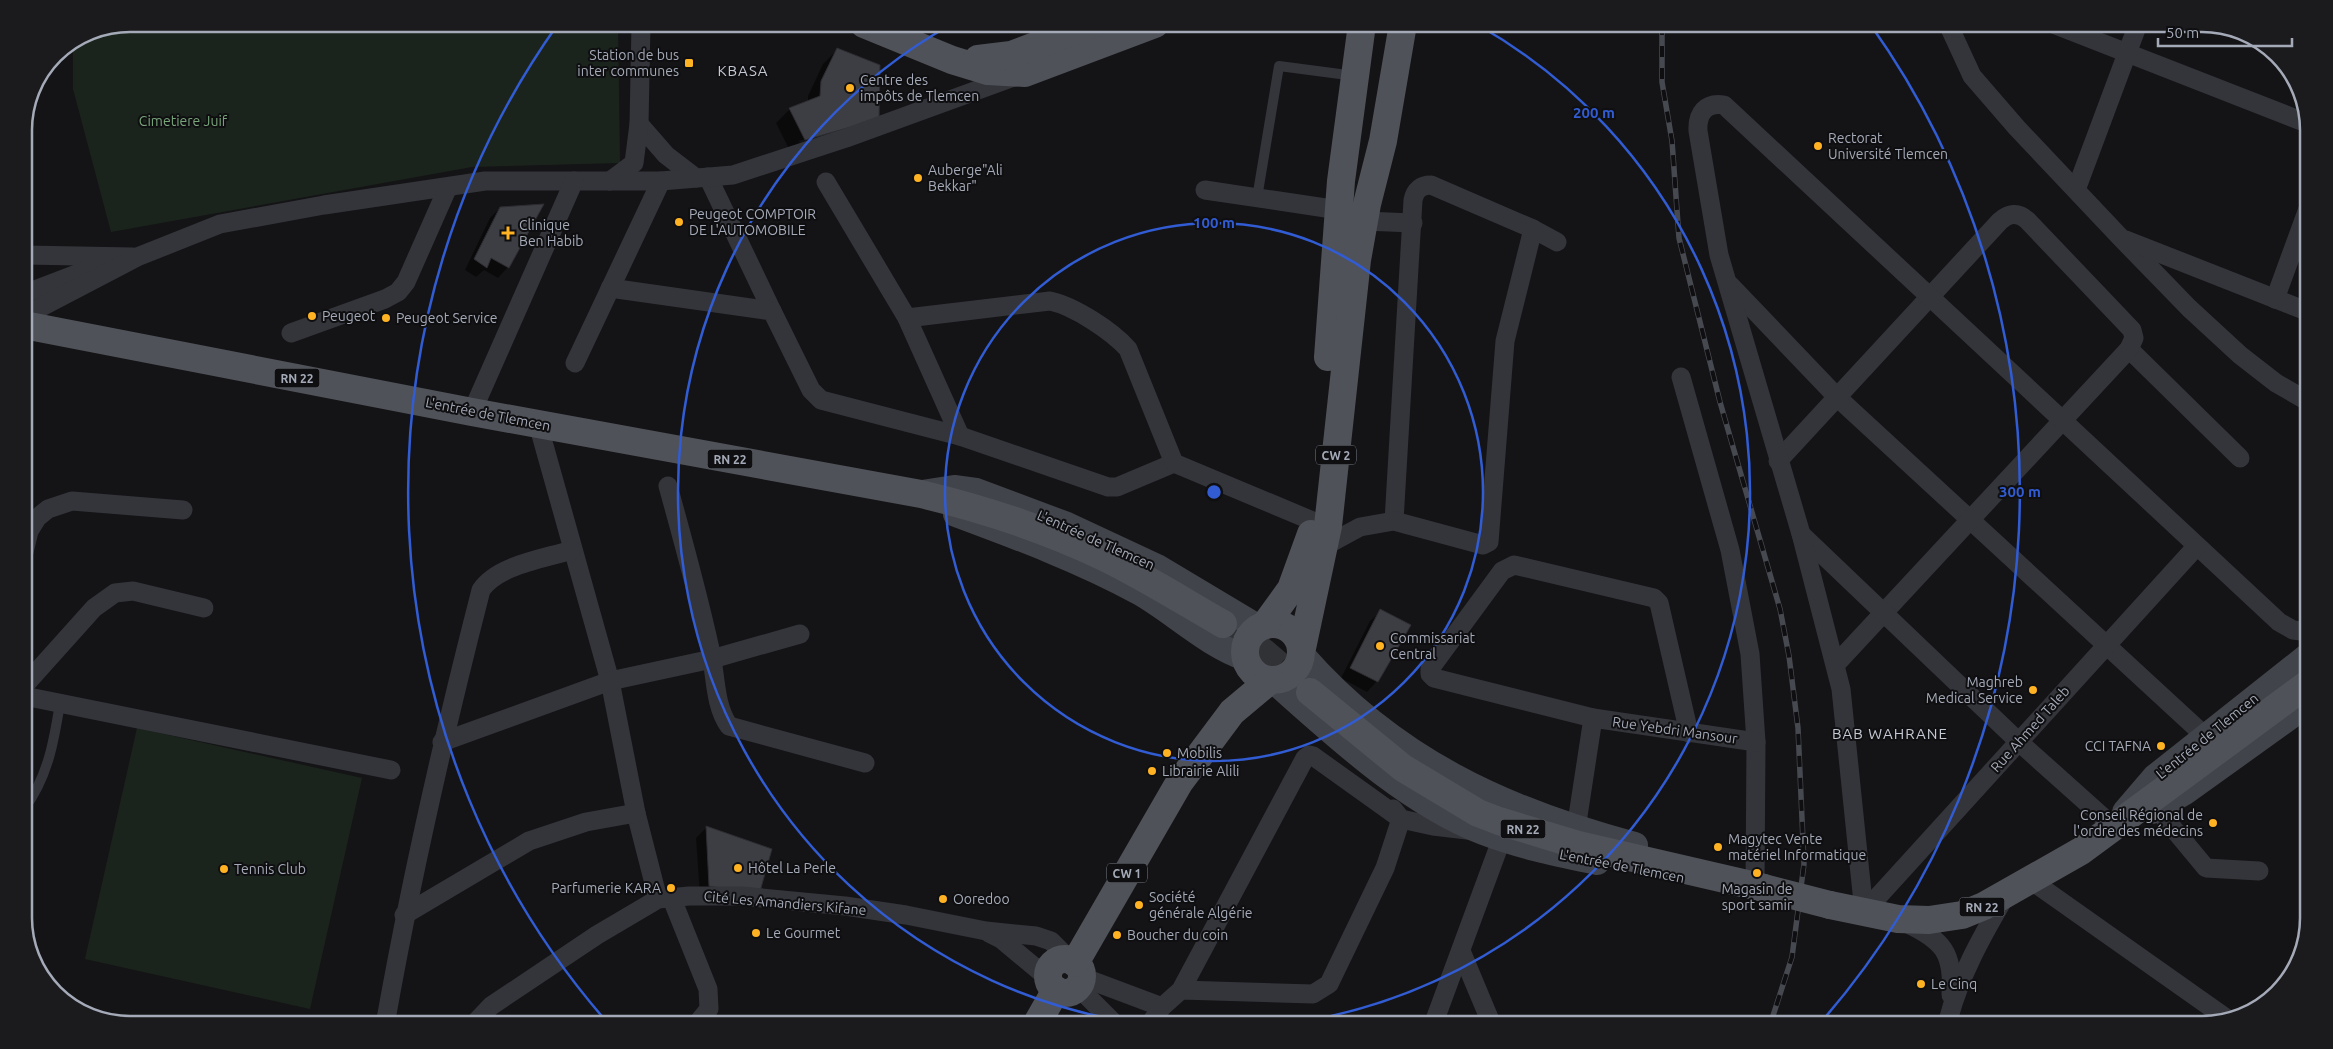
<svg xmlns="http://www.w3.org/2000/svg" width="2333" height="1049" font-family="Ubuntu,sans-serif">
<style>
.green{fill:#1b241c}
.shadow{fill:#0007;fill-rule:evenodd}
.building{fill:#3d3e43;stroke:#2d2d32}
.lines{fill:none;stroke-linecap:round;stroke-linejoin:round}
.primary-tunnel{stroke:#313236;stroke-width:28;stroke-dasharray:28 14;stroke-linecap:butt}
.service{stroke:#34353b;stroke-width:10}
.minor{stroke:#34353b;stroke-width:19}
.secondary{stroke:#42444b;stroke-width:26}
.primary{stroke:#50525a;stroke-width:28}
.rail-casing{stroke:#474950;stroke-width:5.5}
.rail{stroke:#0f0f11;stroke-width:4;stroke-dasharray:11;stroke-linecap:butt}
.primary-bridge{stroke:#50525a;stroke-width:28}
.ring{fill:none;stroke:#315cd3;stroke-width:2.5}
.poi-dot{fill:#ffb322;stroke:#0f0f11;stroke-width:2}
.labels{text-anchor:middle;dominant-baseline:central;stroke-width:4;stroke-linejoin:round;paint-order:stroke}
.shield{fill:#0f0f11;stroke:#777c85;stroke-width:1}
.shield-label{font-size:12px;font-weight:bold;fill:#a4aab7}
.poi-label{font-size:14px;fill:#a4aab7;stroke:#0f0f11;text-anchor:start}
.park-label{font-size:14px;fill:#79a57b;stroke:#0f0f11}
.street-label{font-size:14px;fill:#a4aab7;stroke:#0f0f11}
.neighbourhood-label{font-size:15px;letter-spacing:1px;fill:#c5c9d3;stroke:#0f0f11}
.rim{fill:none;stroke:#a4aab7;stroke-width:2.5}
.centre{fill:#315cd3;stroke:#0f0f11;stroke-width:2.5}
.ring-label{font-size:15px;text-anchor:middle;font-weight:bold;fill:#315cd3;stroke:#0f0f11;stroke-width:4;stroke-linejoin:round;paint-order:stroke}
</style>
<rect width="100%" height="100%" fill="#141416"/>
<g class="green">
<polygon points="131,24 618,24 620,163 472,167 111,232 73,89 73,43 90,32"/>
<polygon points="137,728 362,778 310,1009 85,959"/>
</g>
<g class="shadow">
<path d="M837 50 879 65 877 118 863 132 791 153 776 123 790 109 808 102V96L823 64ZM866 122V124L800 143 799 141Z"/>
<polygon points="500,208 508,267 498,278 484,270 476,277 465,270 490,218"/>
<polygon points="1381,611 1377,681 1367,692 1341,678 1370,621"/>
<polygon points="706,828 770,850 700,896 696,838"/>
</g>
<g class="building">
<polygon points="837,48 880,65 879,119 805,140 789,108 820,96 821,81"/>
<polygon points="544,204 509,268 491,258 487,268 474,259 500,207"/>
<polygon points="1380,609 1411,625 1378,682 1350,668"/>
<polygon points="706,826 772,849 759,895 709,886"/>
</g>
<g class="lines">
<polyline class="primary-tunnel" points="1223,624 1263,652 1310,692"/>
<g class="service">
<polyline points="1257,198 1279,66 1355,76"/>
<path d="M24 809C48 777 54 741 60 703"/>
</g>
<g class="minor">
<polyline points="1948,24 1972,76 2017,128 2121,238 2189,308 2240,355 2276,383 2309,402"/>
<polyline points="2053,24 2309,124"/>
<polyline points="639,124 666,155 696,178"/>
<polyline points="708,177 772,311"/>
<polyline points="610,181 634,163 639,124 641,24"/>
<polyline points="826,182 907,318 960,436"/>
<polyline points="1205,190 1339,210"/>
<polyline points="2076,190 2138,24"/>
<polyline points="1364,221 1413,223"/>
<polyline points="2126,240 2309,312"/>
<polyline points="24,255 133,257"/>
<polyline points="1730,285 1838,398 2205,736"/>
<polyline points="610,288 772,311 811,390 821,400 960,436 1108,487 1117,487 1174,463"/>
<polyline points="24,294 92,268"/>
<polyline points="2275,299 2309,206"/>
<polyline points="24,316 137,257 220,224 324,205 485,181 661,181 733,175 846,138 1016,76"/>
<path d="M907 318 1050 301C1074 306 1112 331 1128 349L1174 463 1315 522 1328 526"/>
<polyline points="291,333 385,299 398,292 406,282 448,187"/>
<polyline points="2129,349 2240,458"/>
<polyline points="575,363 661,181"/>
<polyline points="1681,377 1730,550 1750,654 1756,742 1755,886"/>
<polyline points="472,412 574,181"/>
<polyline points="538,424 610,681 636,813 658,899"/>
<path d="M1778 461 2000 221C2009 213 2018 212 2027 220L2132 330 2134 338 2129 349 1836 664"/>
<path d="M668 486C683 540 698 594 710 649 716 674 714 705 729 726L865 763"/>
<path d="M1394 521 1413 200C1415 190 1421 185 1431 185L1533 229 1557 242"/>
<polyline points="1801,534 2019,742 2114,827"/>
<polyline points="1325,546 1360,527 1394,521 1483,545 1489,542 1505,341 1533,229"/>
<polyline points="24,552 29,531 37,518 48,509 72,501 183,510"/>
<polyline points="24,686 94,608 115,593 133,591 204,608"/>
<polyline points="24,696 391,770"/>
<polyline points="1593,718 1434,678 1430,674 1430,669 1502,571 1514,565 1654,598 1659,603 1689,733"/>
<polyline points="442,742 610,681 712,659 800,634"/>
<polyline points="1393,809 1401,819 1433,826 1467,830"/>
<polyline points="2157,809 2206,868 2259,871"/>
<polyline points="1576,829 1593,718 1756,742"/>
<polyline points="2032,881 2226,1018"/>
<polyline points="672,899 708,989 709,1009 696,1025"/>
<path d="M1864 912 1841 689 1801 534 1719 255 1698 131C1697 113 1706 102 1724 105L2279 622 2293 630 2309 632"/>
<polyline points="1864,912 2196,547"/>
<polyline points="404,915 529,841 586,822 636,813"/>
<path d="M1906 923C1943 940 1954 953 1951 995"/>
<polyline points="989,933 1001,939 1049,979"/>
<polyline points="1461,951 1492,1025"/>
<polyline points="1082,977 1162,1007"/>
<polyline points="1078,987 1116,1025"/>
<path d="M385 1025C411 878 444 734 481 590 498 565 543 559 572 550"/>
<polyline points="473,1025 491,1006 597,935 658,899 689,896 742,896 845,906 906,915 986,931 1036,936 1051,941 1070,960"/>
<polyline points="1149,1025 1162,1007 1181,990 1305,758 1309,755 1313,756 1401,819 1385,868 1329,984 1313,994 1181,990"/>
<polyline points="1433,1025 1502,838"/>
<path d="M1947 1025C1958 978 1982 936 2006 895"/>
</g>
<g class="secondary">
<polyline points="922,493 954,488 976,491 1067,525 1157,567 1259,628"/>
<path d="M956 514C1018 537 1080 560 1139 592 1174 612 1209 646 1246 658"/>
<path d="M1302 655C1393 759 1503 810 1635 845"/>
<path d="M1274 681C1335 735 1406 802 1483 832 1519 846 1559 854 1597 862"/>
<polyline points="2152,811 2185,792 2309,703"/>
<polyline points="2125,812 2155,777 2309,655"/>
</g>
<g class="primary">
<polyline points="864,24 952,60 988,71 1025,73 1155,24"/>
<polyline points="978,59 1011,55 1093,24"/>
<path d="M24 325 472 412 921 494C984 509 1045 529 1104 557 1145 577 1183 601 1223 624"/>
<polyline points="1328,357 1341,181 1362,24"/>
<circle cx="1273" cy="652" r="28"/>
<polyline points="1265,625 1291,589 1311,534"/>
<polyline points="1302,648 1328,526 1357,260 1367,204 1383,141 1403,24"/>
<polyline points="1310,692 1403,768 1478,813 1499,821 1578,845 1764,888"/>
<polyline points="1830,905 1898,919 1929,920 1962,915 1984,906 2081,851 2309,683"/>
<circle cx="1065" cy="976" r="17"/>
<polyline points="1075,963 1179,783 1232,712 1269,681"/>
<polyline points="1036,1025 1056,990"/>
</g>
<defs>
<polyline id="rail" points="1662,24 1662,82 1672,141 1679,238 1720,402 1780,609 1789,656 1798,728 1804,864 1792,957 1770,1025"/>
</defs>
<use href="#rail" class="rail-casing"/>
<use href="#rail" class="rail"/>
<polyline class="primary-bridge" points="1764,888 1830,905"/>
</g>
<g class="ring">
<circle cx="1214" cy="492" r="269"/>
<path d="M1149 1025A537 537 0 0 1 950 25M1478 25A537 537 0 0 1 1279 1025"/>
<path d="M606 1021A806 806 0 0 1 558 24M1870 24A806 806 0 0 1 1822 1021"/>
</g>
<g class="poi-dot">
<rect x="684" y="58" width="10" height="10" rx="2.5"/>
<circle cx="850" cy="88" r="5"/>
<circle cx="1818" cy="146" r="5"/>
<circle cx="918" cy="178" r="5"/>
<circle cx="679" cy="222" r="5"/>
<path d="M505.5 225.5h5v5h5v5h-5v5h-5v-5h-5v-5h5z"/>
<circle cx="312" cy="316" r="5"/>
<circle cx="386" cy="318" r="5"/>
<circle cx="1380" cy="646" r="5"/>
<circle cx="2033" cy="690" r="5"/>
<circle cx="2161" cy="746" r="5"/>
<circle cx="1167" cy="753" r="5"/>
<circle cx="1152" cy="771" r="5"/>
<circle cx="2213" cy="823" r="5"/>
<circle cx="1718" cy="847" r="5"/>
<circle cx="738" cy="868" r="5"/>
<circle cx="224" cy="869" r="5"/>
<circle cx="1757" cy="873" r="5"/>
<circle cx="671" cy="888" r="5"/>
<circle cx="943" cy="899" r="5"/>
<circle cx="1139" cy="905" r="5"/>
<circle cx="756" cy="933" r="5"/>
<circle cx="1117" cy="935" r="5"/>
<circle cx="1921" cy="984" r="5"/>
</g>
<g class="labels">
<g class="shield">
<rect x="274.5" y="368.5" width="45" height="19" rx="4"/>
<rect x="1316" y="445.5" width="40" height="19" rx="4"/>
<rect x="707.5" y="449.5" width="45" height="19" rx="4"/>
<rect x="1500.5" y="819.5" width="45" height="19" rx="4"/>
<rect x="1107" y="863.5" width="40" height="19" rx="4"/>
<rect x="1959.5" y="897.5" width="45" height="19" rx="4"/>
</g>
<g class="shield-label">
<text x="297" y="378">RN 22</text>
<text x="1336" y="455">CW 2</text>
<text x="730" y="459">RN 22</text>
<text x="1523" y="829">RN 22</text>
<text x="1127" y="873">CW 1</text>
<text x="1982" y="907">RN 22</text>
</g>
<g class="poi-label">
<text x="679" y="55" text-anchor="end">Station de bus<tspan x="679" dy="16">inter communes</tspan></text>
<text x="860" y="80">Centre des<tspan x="860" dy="16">impôts de Tlemcen</tspan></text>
<text x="1828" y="138">Rectorat<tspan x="1828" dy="16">Université Tlemcen</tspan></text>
<text x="928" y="170">Auberge"Ali<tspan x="928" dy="16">Bekkar"</tspan></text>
<text x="689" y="214">Peugeot COMPTOIR<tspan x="689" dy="16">DE L'AUTOMOBILE</tspan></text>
<text x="519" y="225">Clinique<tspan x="519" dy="16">Ben Habib</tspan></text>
<text x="322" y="316">Peugeot</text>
<text x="396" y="318">Peugeot Service</text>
<text x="1390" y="638">Commissariat<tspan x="1390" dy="16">Central</tspan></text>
<text x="2023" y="682" text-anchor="end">Maghreb<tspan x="2023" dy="16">Medical Service</tspan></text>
<text x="2151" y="746" text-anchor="end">CCI TAFNA</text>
<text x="1177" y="753">Mobilis</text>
<text x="1162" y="771">Librairie Alili</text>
<text x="2203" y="815" text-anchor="end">Conseil Régional de<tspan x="2203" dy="16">l'ordre des médecins</tspan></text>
<text x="1728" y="839">Magytec Vente<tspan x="1728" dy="16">matériel Informatique</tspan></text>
<text x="748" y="868">Hôtel La Perle</text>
<text x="234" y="869">Tennis Club</text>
<text x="661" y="888" text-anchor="end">Parfumerie KARA</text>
<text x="1757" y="889" text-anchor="middle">Magasin de<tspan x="1757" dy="16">sport samir</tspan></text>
<text x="1149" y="897">Société<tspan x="1149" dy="16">générale Algérie</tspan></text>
<text x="953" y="899">Ooredoo</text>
<text x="766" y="933">Le Gourmet</text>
<text x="1127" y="935">Boucher du coin</text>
<text x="1931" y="984">Le Cinq</text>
</g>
<g class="park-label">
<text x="183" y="121">Cimetiere Juif</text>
</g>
<g class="street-label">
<text transform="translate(488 414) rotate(11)">L'entrée de Tlemcen</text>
<text transform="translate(1096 540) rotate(24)">L'entrée de Tlemcen</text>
<text transform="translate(2030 729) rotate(-48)">Rue Ahmed Taleb</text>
<text transform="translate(1675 730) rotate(8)">Rue Yebdri Mansour</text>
<text transform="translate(2207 736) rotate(-39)">L'entrée de Tlemcen</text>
<text transform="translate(1622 866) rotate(11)">L'entrée de Tlemcen</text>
<text transform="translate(785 903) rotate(5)">Cité Les Amandiers Kifane</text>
</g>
<g class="neighbourhood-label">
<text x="743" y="70">KBASA</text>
<text x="1890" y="733">BAB WAHRANE</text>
</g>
</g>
<path d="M0 0H2333V1049H0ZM130 32H2202A98 98 0 0 1 2300 130V918A98 98 0 0 1 2202 1016H130A98 98 0 0 1 32 918V130A98 98 0 0 1 130 32Z" fill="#1b1b1e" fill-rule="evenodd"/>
<path class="rim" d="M130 32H2202A98 98 0 0 1 2300 130V918A98 98 0 0 1 2202 1016H130A98 98 0 0 1 32 918V130A98 98 0 0 1 130 32Z"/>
<circle cx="1214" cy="492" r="8" class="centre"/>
<g class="ring-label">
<text x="1594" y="118">200 m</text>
<text x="1214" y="228">100 m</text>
<text x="2020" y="497">300 m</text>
</g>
<path d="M2158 38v8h134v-8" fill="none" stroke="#a4aab7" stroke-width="2.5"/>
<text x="2166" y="38" font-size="15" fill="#a4aab7" stroke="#0f0f11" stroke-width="4" paint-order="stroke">50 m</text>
</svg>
